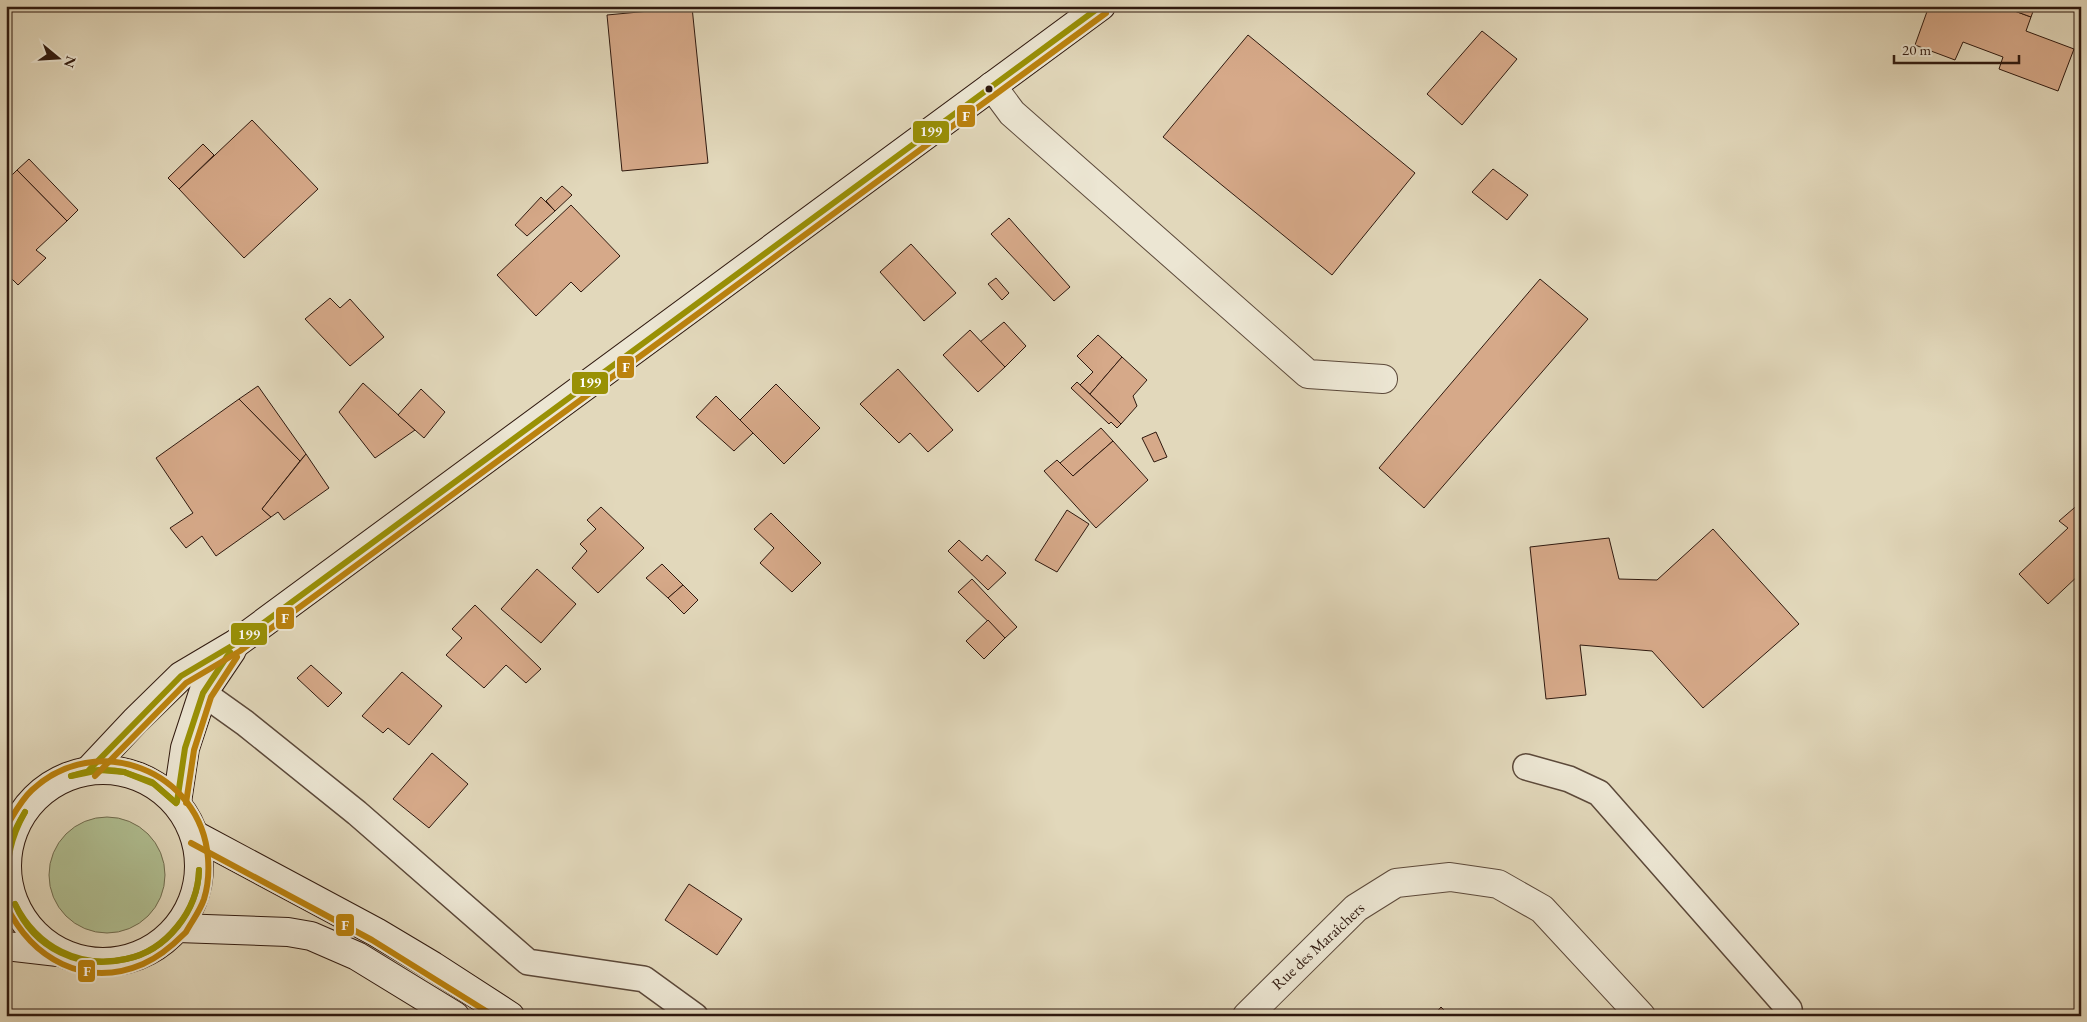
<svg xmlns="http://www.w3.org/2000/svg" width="2087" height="1022" font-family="'EB Garamond',serif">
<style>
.green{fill:#b0bf92;stroke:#706c50}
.building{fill:#d6a989;stroke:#2f190f}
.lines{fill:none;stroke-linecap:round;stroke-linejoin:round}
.lane-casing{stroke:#5c493a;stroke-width:28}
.street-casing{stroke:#5c493a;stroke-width:30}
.secondary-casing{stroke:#2f190f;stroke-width:30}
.lane{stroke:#ece6d3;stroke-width:25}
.street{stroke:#ece6d3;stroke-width:28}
.secondary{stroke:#ece6d3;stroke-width:28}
.bus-1-casing{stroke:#ece6d3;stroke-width:10}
.bus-2-casing{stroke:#ece6d3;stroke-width:10}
.bus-1{stroke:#999105;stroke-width:6}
.bus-2{stroke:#bb820e;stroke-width:6}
.bus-dot{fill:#2f190f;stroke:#ece6d3;stroke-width:2}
.labels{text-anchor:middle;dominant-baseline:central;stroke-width:5;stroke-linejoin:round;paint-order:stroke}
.street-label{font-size:16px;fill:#2f190f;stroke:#ece6d3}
.line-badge{stroke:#ece6d3;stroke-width:2}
.badge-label{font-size:14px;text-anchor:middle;font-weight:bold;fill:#fff}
</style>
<rect width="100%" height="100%" fill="#e2d8bb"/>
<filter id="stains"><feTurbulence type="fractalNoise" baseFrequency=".004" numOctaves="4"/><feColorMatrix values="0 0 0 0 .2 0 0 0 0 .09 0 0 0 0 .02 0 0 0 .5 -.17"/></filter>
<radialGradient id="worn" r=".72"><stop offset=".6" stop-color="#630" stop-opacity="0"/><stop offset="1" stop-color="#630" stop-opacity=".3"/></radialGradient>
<circle class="green" cx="107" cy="875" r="58"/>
<g class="building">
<polygon points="1929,6 1965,6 1973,9 1974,6 2001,6 2031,17 2026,31 2074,49 2058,91 1999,69 2003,57 1963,42 1955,60 1915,45"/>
<polygon points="2001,6 2035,6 2031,17"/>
<polygon points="692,7 708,163 622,171 607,15"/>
<polygon points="1482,31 1517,59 1462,125 1427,94"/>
<polygon points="1248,35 1415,173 1332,275 1163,137"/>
<polygon points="252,120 318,189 244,258 179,189"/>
<polygon points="203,144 214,155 179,189 168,178"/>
<polygon points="29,159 78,210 67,221 17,170"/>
<polygon points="1493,169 1528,195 1507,220 1472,192"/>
<polygon points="17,170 67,221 36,250 46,258 18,285 6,273 6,181"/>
<polygon points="562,186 572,195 555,211 546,201"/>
<polygon points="541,197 555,211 527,236 515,225"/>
<polygon points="571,205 620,256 581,292 571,282 536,316 497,275"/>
<polygon points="1009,218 1070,287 1054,301 991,234"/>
<polygon points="911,244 956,293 924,321 880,272"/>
<polygon points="996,278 1009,293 1002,300 988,284"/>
<polygon points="1540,279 1588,319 1424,508 1379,468"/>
<polygon points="330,298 340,308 350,299 384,337 350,366 305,319"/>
<polygon points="1004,322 1026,346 1005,367 980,342"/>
<polygon points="970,330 1005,367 978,392 943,355"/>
<polygon points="1098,335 1122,357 1090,394 1080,385 1093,372 1077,356"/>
<polygon points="1122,357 1147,380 1133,396 1137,406 1121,424 1090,394"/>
<polygon points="898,369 953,430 928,452 910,433 899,443 860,404"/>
<polygon points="1077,382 1121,424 1117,428 1111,422 1109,424 1071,388"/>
<polygon points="363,383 415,430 375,458 339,412"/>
<polygon points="776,384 820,428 784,464 740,420"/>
<polygon points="258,386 306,454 300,461 239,399"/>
<polygon points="421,389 445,412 424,438 398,415"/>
<polygon points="716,396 753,433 734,451 696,417"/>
<polygon points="239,399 300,461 262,509 271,517 216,556 202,536 186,548 170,528 193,513 156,458"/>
<polygon points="1101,428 1113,441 1073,476 1060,463"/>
<polygon points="1156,432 1167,457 1154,462 1142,438"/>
<polygon points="1113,441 1148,480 1096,528 1044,471 1057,460 1073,476"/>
<polygon points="306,454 329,488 284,520 278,512 271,517 262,509"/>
<polygon points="2081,502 2081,573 2048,604 2019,574 2068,528 2059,521"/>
<polygon points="601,507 644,548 598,593 572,568 587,551 580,544 596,529 587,520"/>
<polygon points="1067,510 1089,524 1057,572 1035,560"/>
<polygon points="771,513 821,563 792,592 760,563 774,548 754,529"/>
<polygon points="1713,529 1799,624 1703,708 1652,651 1580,645 1586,695 1546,699 1530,547 1609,538 1619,579 1657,580"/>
<polygon points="959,540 982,561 987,555 1006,573 988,590 948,551"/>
<polygon points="662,564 683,585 668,598 646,578"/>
<polygon points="537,569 576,604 541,643 501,609"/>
<polygon points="972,579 1017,627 1005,638 958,592"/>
<polygon points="683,585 698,600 684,614 668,598"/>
<polygon points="475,605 541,669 526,683 506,665 484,688 446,655 462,638 452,629"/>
<polygon points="988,620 1005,638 984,659 966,641"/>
<polygon points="311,665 342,693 328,707 297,678"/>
<polygon points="402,672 442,706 409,745 388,728 383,733 362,716"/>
<polygon points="432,753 468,784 429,828 393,799"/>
<polygon points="689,884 742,919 717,955 665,920"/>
<polygon points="1441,1007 1450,1016 1433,1016"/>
</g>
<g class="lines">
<defs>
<g id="lane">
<polyline points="203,693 245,723 357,813 528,962 644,979 695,1016"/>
<polyline points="1526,767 1569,779 1599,793 1789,1009 1790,1016"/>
</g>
<g id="street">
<polyline points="992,86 1012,113 1308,374 1383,379"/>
<polyline points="1247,1016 1356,908 1396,883 1450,877 1498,884 1542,909 1641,1016"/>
</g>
<g id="secondary">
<circle cx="103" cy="866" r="96"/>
<polyline points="89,770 135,721 181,676 235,644 1101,6"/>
<polyline points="177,802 185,748 203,693 232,650"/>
<polyline points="195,835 376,932 433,966 510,1016"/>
<polyline points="178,928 288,932 311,936 357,956 455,1016"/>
<polyline points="6,946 58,952"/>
</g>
</defs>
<use href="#lane" class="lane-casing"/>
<use href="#street" class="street-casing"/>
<use href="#secondary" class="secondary-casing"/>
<use href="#lane" class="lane"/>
<use href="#street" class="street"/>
<use href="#secondary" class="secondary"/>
<defs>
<g id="bus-1">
<polyline points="89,770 181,676 235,644 1101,6"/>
<polyline points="124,772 152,782 176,803"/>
<polyline points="124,772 154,784 176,803"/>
<path d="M71 776C90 770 105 768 124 772"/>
<polyline points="71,776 100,770 124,772"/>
<polyline points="177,802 185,748 203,693 230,652"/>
<path d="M9 884C3 858 11 834 25 812"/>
<path d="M9 884C5 858 12 835 25 812"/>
<path d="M15 904C37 947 79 969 126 959"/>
<path d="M15 904C34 949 80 970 126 959"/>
<path d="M126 959C166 951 198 910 199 870"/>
<path d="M126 959C167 951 198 911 199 870"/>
</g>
<g id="bus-2">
<polyline points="95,776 186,683 240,651 1106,13"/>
<polyline points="186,803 194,750 211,697 237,657"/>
<path d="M6 827C14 814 21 800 32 790 96 730 201 770 208 858 209 871 208 886 204 899 200 911 192 921 186 932"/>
<polyline points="191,843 372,940 494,1016"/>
<path d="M6 905C32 959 85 989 143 964 159 957 172 946 184 934"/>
</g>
</defs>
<use href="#bus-1" class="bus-1-casing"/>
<use href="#bus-2" class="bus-2-casing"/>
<use href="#bus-1" class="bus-1"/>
<use href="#bus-2" class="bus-2"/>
</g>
<circle class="bus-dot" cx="989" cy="89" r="4.5"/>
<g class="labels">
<g class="street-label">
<text transform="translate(1318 946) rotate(-43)">Rue des Maraîchers</text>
</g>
</g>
<g class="line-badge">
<rect x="956" y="104" width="20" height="24" rx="5" fill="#bb820e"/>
<rect x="912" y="120" width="38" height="24" rx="5" fill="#999105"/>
<rect x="616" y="355" width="19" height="24" rx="5" fill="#bb820e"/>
<rect x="571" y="371" width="38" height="24" rx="5" fill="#999105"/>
<rect x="275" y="606" width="20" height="24" rx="5" fill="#bb820e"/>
<rect x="230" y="622" width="38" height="24" rx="5" fill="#999105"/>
<rect x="335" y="913" width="20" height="24" rx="5" fill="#bb820e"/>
<rect x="77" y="959" width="19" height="24" rx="5" fill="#bb820e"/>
</g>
<g class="badge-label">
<text x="966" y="121">F</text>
<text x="931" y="136">199</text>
<text x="626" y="372">F</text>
<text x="590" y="387">199</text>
<text x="285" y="623">F</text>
<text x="249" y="639">199</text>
<text x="345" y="930">F</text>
<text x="87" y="976">F</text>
</g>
<rect width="2087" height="1022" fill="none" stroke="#e2d8bb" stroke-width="25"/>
<rect x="8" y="8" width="2072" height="1007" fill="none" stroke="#2f190f" stroke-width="2.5"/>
<rect x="12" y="12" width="2062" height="997" fill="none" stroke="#2f190f"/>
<g transform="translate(58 58) rotate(108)" stroke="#ece6d3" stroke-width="4" paint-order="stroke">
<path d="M0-4L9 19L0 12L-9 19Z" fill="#2f190f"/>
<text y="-8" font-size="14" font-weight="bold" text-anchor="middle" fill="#2f190f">N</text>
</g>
<path d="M1894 55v8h125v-8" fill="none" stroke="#2f190f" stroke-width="2.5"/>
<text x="1902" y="55" font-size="15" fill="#2f190f" stroke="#ece6d3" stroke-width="4" paint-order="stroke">20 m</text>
<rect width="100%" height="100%" filter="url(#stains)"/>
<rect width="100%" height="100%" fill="url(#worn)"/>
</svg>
